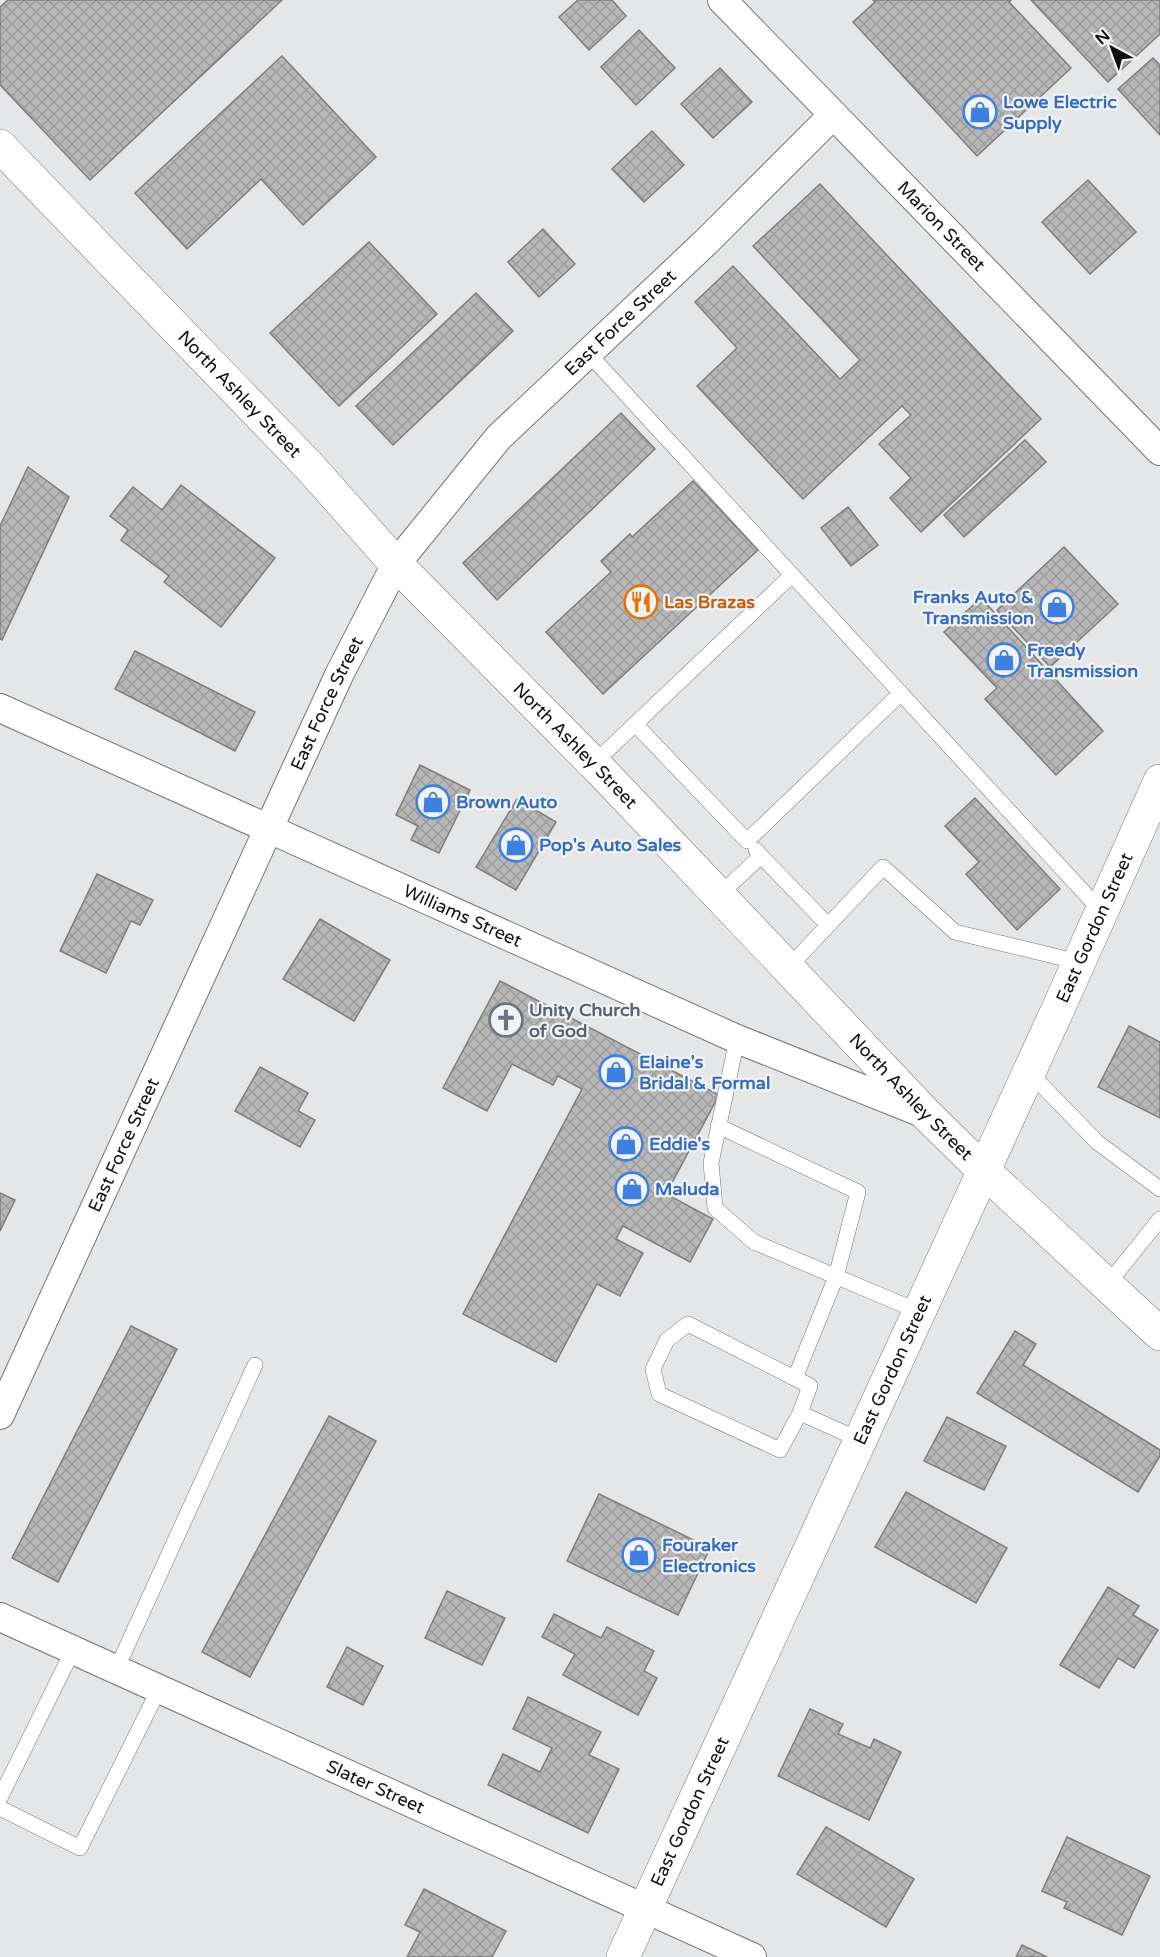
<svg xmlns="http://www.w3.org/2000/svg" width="1160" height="1957" font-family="'Varela Round',sans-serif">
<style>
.building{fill:url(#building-cross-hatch);stroke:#7e7c7d;stroke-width:1.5}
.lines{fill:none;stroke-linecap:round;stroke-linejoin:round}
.lane-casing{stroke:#747575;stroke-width:16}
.street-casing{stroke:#747575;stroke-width:30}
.secondary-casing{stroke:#747575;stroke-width:34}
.primary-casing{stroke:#747575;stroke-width:34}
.lane{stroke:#fff;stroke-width:15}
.street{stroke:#fff;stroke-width:28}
.secondary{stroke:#fff;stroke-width:33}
.primary{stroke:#fff;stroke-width:33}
.labels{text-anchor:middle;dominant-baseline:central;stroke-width:4.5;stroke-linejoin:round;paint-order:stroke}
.shop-label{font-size:18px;font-weight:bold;fill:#366cbe;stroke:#f2f3f4;text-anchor:start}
.street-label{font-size:18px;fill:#0f0f10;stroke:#f2f3f4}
.food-label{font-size:18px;font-weight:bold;fill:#c56008;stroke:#f2f3f4;text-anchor:start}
.worship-label{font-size:18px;font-weight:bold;fill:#5b616d;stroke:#f2f3f4;text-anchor:start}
</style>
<defs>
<pattern id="building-cross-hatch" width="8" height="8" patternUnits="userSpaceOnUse" patternTransform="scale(1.5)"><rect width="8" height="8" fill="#b8b7b8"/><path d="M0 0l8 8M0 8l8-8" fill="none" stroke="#9d9c9d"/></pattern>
</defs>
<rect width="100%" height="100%" fill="#e5e6e7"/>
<g class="building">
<polygon points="8,0 282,0 90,180 0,85 0,7"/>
<polygon points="578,0 612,0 626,16 589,50 559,17"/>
<polygon points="873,0 1011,0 1009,2 1071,68 977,156 853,22 875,2"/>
<polygon points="1031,0 1160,0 1160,34 1108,82"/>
<polygon points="639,30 675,68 636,105 601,67"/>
<polygon points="282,56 376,157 303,225 261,179 187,249 135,193"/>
<polygon points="1153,58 1160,65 1160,135 1118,89"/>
<polygon points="720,68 752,102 713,138 681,104"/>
<polygon points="652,131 684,165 644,202 612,169"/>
<polygon points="1088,180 1136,232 1090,274 1042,222"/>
<polygon points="820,184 1041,419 921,532 890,498 911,478 879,444 911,415 902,406 803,499 697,386 737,348 695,302 733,266 840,379 860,360 753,246"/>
<polygon points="543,229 575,264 539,297 508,262"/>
<polygon points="369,242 437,314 339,406 270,333"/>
<polygon points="476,293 513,331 393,445 356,406"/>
<polygon points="621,413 655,449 497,600 463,563"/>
<polygon points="1025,440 1046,462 964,537 944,515"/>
<polygon points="28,467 69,497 2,640 0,639 0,526"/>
<polygon points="693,481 758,550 603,694 546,632 611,572 601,561 630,534 632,537"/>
<polygon points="181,485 275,558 221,627 164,582 169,576 121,540 128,530 110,516 133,487 162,510"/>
<polygon points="848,507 878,545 851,566 821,528"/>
<polygon points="1064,547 1118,604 1050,667 997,610"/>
<polygon points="981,598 1103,731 1056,775 985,699 997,688 944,632"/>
<polygon points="135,651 255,712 235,751 115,689"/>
<polygon points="420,765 470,790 439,853 411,840 418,826 396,815"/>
<polygon points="975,798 1060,889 1017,930 966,874 979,862 945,826"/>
<polygon points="517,799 556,822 516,890 476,867"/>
<polygon points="97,874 153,900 140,925 131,921 106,973 60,951"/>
<polygon points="320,919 390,960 354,1021 283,979"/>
<polygon points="500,981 719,1095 666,1194 713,1219 690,1262 623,1226 616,1239 643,1253 620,1296 597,1284 556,1362 463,1314 582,1089 558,1076 553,1085 512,1064 487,1111 443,1088"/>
<polygon points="1129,1026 1160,1042 1160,1118 1098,1087"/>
<polygon points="260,1067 308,1093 298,1111 315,1120 300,1147 235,1111"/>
<polygon points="0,1193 15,1200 0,1231"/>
<polygon points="131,1326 177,1349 58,1582 12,1558"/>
<polygon points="1015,1331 1036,1344 1023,1365 1160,1450 1160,1456 1138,1492 977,1393"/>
<polygon points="329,1416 376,1441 250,1677 202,1652"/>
<polygon points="947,1417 1006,1446 984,1490 924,1461"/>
<polygon points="906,1492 1007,1548 976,1603 875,1547"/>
<polygon points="599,1494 710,1548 678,1615 567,1561"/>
<polygon points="1108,1587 1139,1606 1133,1615 1158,1630 1134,1668 1118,1658 1099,1688 1060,1665"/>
<polygon points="447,1591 505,1618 482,1665 425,1638"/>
<polygon points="554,1614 601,1638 607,1627 654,1651 644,1671 657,1678 638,1715 563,1675 575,1654 542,1637"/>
<polygon points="347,1647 383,1666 363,1705 327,1687"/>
<polygon points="528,1697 601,1732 589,1755 619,1769 588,1833 488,1785 503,1754 540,1772 552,1748 513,1729"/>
<polygon points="810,1709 843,1724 838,1734 870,1748 874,1739 901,1752 869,1820 778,1776"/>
<polygon points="826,1827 914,1879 886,1927 797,1874"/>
<polygon points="1067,1837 1150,1876 1122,1935 1064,1908 1067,1902 1042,1891"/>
<polygon points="424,1889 506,1931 492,1957 407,1957 420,1932 405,1925"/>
<polygon points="1022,1945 1047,1957 1016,1957"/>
</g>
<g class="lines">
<defs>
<g id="lane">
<polyline points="588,353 1101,911"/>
<polyline points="635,724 747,841 901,693"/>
<polyline points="593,764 792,575"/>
<polyline points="761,856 828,925"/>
<polyline points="719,895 761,856 756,850"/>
<polyline points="788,968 883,867 955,932 1079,962"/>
<polyline points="737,1039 711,1163 715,1208 754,1242 918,1311"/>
<polyline points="1029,1072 1097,1142 1160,1189"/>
<polyline points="718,1126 858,1192 836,1277 795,1378"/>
<polyline points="1107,1285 1160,1219"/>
<polygon points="688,1324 810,1386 800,1413 780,1450 659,1394 653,1369 667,1340"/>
<polyline points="800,1413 860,1440"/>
<polyline points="117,1668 255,1365"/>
<polyline points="0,1798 73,1650"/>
<polyline points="0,1808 80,1848 159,1689"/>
</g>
<g id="street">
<path id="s1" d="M722 0 1160 451"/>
<path id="s2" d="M0 708 737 1039 925 1114"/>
<path id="s3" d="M0 1415 339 675 396 564 499 437 706 242 833 115"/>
<path id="s4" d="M0 1617 752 1957"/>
</g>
<g id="secondary">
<path id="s5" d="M623 1957 1058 1009 1160 781"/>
</g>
<g id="primary">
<path id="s6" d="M0 146 309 466 396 564 605 775 927 1115 983 1170 1160 1334"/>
</g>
</defs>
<use href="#lane" class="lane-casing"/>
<use href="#street" class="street-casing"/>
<use href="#secondary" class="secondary-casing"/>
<use href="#primary" class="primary-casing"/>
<use href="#lane" class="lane"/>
<use href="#street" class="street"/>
<use href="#secondary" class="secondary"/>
<use href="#primary" class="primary"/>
</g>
<defs>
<symbol id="shop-ring" viewBox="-11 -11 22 22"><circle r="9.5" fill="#f2f3f4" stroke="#3f7fe0" stroke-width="1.5"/><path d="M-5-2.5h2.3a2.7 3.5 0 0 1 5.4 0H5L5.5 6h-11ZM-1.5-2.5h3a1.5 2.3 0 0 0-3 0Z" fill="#3f7fe0"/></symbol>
<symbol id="restaurant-ring" viewBox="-11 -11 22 22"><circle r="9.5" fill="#f2f3f4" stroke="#e8710a" stroke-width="1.5"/><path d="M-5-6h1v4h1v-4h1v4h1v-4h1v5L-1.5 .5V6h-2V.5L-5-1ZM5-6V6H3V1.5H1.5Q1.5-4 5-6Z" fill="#e8710a"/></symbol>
<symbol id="church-ring" viewBox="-11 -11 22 22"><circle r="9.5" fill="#f2f3f4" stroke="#6b7280" stroke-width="1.5"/><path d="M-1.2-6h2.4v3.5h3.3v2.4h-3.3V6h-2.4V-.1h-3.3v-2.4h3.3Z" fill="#6b7280"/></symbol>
</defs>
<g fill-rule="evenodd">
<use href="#shop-ring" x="961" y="93" width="38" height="38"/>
<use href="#restaurant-ring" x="622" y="583" width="38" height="38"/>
<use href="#shop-ring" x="1038" y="588" width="38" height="38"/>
<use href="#shop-ring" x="985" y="641" width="38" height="38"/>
<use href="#shop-ring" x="414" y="783" width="38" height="38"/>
<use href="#shop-ring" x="497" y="826" width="38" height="38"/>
<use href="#church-ring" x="487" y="1001" width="38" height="38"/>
<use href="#shop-ring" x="597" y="1053" width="38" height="38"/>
<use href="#shop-ring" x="607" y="1125" width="38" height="38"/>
<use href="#shop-ring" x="613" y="1170" width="38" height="38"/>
<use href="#shop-ring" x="620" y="1536" width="38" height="38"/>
</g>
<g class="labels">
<g class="shop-label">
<text x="1003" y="102">Lowe Electric<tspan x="1003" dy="21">Supply</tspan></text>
<text x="1034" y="597" text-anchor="end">Franks Auto &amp;<tspan x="1034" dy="21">Transmission</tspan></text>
<text x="1027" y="650">Freedy<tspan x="1027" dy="21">Transmission</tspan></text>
<text x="456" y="802">Brown Auto</text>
<text x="539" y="845">Pop's Auto Sales</text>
<text x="639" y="1062">Elaine's<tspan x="639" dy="21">Bridal &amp; Formal</tspan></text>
<text x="649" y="1144">Eddie's</text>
<text x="655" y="1189">Maluda</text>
<text x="662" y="1545">Fouraker<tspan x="662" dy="21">Electronics</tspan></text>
</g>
<g class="street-label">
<text stroke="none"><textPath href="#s1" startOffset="315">Marion Street</textPath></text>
<text stroke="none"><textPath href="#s3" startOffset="1269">East Force Street</textPath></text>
<text stroke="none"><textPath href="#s6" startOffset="345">North Ashley Street</textPath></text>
<text stroke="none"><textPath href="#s3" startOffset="783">East Force Street</textPath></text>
<text stroke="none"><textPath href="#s6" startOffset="831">North Ashley Street</textPath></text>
<text stroke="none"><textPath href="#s2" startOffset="507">Williams Street</textPath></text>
<text stroke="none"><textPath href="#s5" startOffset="1132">East Gordon Street</textPath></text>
<text stroke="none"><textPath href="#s6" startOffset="1317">North Ashley Street</textPath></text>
<text stroke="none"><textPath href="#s3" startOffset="297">East Force Street</textPath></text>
<text stroke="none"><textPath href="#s5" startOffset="646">East Gordon Street</textPath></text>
<text stroke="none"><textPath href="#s4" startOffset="412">Slater Street</textPath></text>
<text stroke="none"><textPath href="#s5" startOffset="160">East Gordon Street</textPath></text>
</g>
<g class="food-label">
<text x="664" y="602">Las Brazas</text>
</g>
<g class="worship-label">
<text x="529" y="1010">Unity Church<tspan x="529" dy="21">of God</tspan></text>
</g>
</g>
<g transform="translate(1112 48) rotate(319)" stroke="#f2f3f4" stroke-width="4.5" paint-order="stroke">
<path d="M0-4.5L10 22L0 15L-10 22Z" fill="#0f0f10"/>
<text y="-9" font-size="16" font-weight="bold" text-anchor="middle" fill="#0f0f10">N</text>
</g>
</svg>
